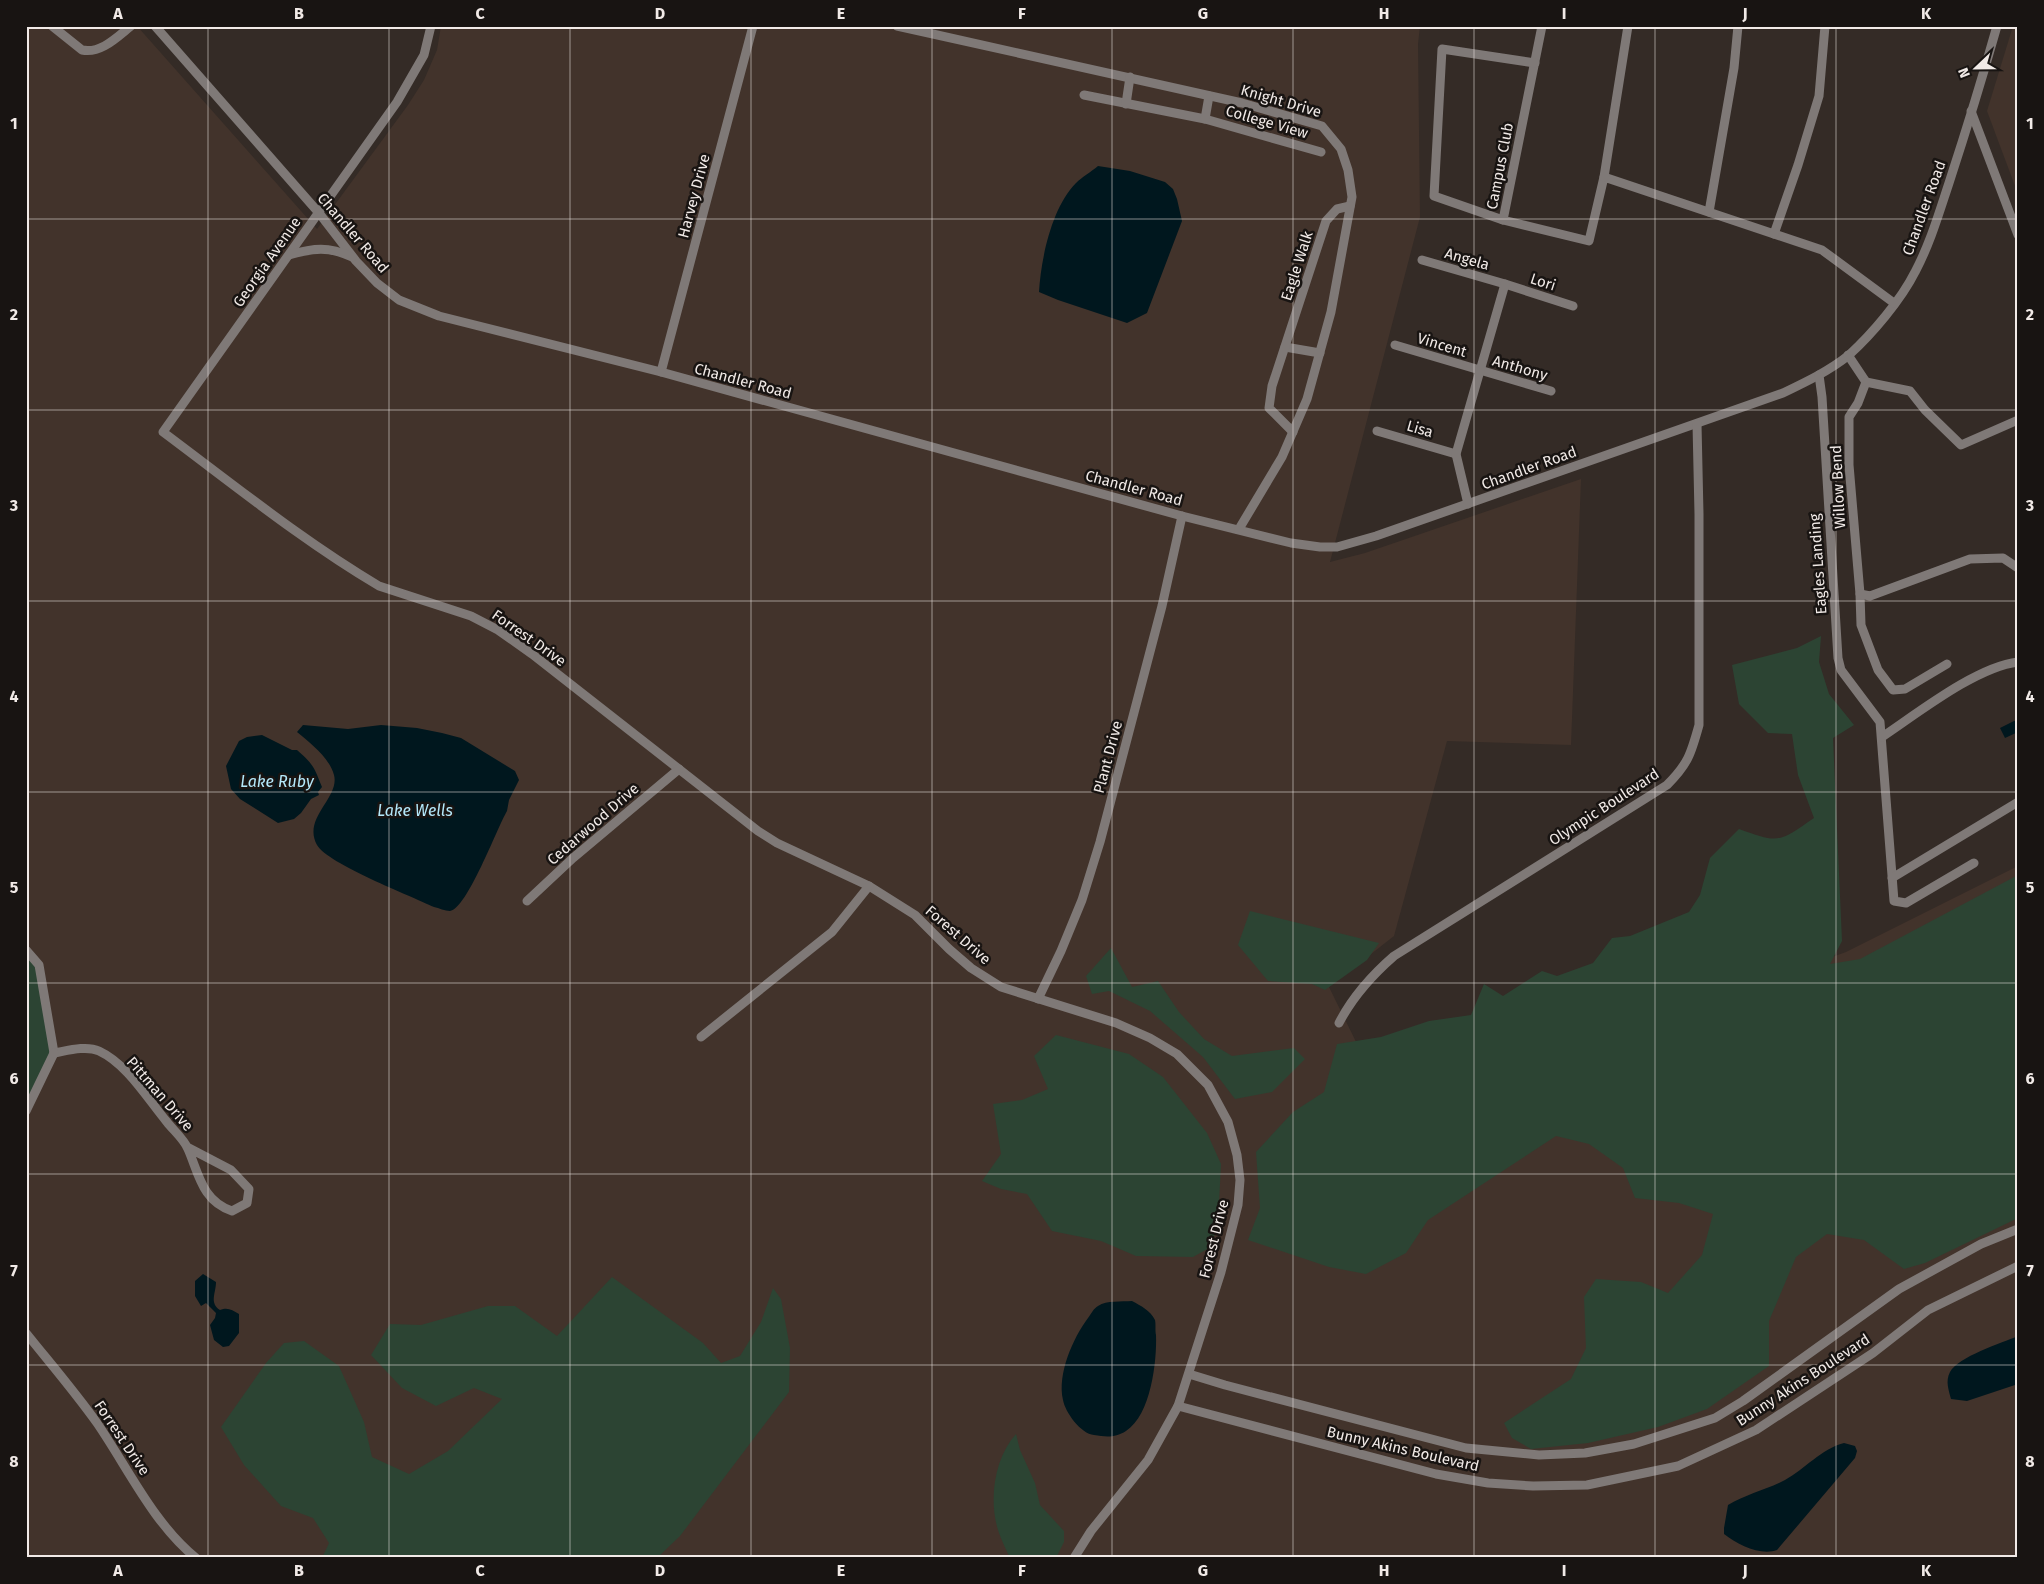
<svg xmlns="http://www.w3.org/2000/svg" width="2044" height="1584" font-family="'Fira Sans',sans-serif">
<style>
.built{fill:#42332b}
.green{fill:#2c4433}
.water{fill:#00171e}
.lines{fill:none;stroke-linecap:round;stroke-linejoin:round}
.minor{stroke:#7f7977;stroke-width:9}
.grid{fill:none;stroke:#f1eae7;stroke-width:1;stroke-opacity:0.55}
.labels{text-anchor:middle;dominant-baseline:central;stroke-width:5;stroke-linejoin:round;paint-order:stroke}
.street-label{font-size:15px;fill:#f1eae7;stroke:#181412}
.water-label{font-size:16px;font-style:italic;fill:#b4e8fa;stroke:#181412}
.neatline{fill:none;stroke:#f1eae7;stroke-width:2}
.grid-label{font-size:16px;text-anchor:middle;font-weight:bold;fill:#f1eae7}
</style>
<rect width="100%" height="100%" fill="#342b26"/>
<g class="built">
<polygon points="26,26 137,26 317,229 408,105 424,80 437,50 441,26 1420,26 1418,44 1420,217 1330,562 1365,553 1581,479 1571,745 1447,741 1394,936 1329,987 1393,1117 1846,952 2018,866 2018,1558 26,1558"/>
<polygon points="2013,26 2018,26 2018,194 1987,111"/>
</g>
<g class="green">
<path d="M1821 636 1819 662 1829 694 1854 725 1833 738 1842 941 1830 964 1860 959 2018 875V1218L1925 1263 1904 1269 1864 1240 1827 1234 1796 1257 1769 1321V1366L1707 1409 1658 1427 1588 1443 1531 1449 1512 1438 1504 1423 1571 1379 1586 1348 1584 1297 1596 1279 1641 1282 1668 1293 1702 1255 1713 1214 1679 1203 1635 1198 1623 1168 1589 1144 1556 1136 1428 1220 1406 1253 1366 1274 1329 1267 1248 1240 1260 1208 1256 1152 1293 1112 1324 1092 1337 1044 1381 1037 1429 1021 1471 1015 1484 984 1503 996 1542 971 1557 976 1593 963 1612 938 1630 936 1689 912 1700 895 1710 858 1739 829C1780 844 1779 842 1814 818L1798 775 1792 734 1768 733 1739 704 1732 665 1797 648Z"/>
<polygon points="1250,911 1379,943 1367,960 1325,990 1312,984 1268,981 1238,945"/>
<polygon points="1111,948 1132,987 1158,981 1179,1012 1204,1039 1232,1056 1294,1048 1305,1059 1272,1092 1235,1099 1203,1057 1150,1011 1109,991 1092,994 1086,976"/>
<polygon points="26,950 39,965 54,1053 26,1111"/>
<polygon points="1056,1035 1129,1054 1163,1077 1207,1133 1221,1164 1218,1223 1211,1247 1193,1257 1136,1256 1101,1241 1052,1231 1027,1194 1001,1189 982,1181 1001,1154 993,1104 1022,1100 1048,1089 1034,1056"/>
<polygon points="612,1277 703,1343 721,1363 740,1356 761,1322 773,1288 781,1299 790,1348 789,1392 680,1536 657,1558 322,1558 329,1543 313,1518 281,1506 244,1465 221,1427 266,1363 284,1343 304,1341 339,1366 364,1422 372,1457 409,1474 448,1451 502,1399 474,1388 436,1406 402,1388 371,1355 390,1324 421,1325 488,1306 515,1306 557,1336"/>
<path d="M1016 1434 1020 1450 1035 1483 1040 1505 1064 1531V1542L1056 1558H1010C1006 1550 1002 1541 999 1533 988 1502 994 1458 1016 1434Z"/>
</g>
<g class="water">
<path d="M1098 166 1130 171 1165 182 1173 189 1177 199 1182 221 1147 313 1127 323 1058 300 1039 292C1041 258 1052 207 1076 183 1082 177 1091 172 1098 166Z"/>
<polygon points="2014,721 2018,721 2018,732 2005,738 2000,728"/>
<path d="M303 725 348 729 381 725 417 728 442 733 461 738 515 771 519 780 509 800 507 811C497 828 467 909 450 911 445 911 439 908 434 907 411 896 328 864 317 845 302 818 340 798 334 775 329 757 310 743 297 732Z"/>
<path d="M262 735 292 750H297C314 765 314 767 322 787L318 792 319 795 311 799 301 813 294 819 278 823 240 799 231 789 226 766 239 741 247 737Z"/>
<path d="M203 1274 216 1282C216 1293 209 1303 220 1310 228 1307 232 1310 239 1314V1333L229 1346 223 1347 214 1340 210 1325 215 1318 216 1313 206 1303 201 1306 195 1296V1281Z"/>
<path d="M1132 1301C1141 1306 1150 1310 1155 1320 1156 1324 1155 1331 1156 1335 1157 1361 1151 1415 1126 1431 1115 1438 1106 1437 1094 1435 1081 1434 1065 1412 1063 1400 1057 1374 1073 1338 1088 1318 1091 1314 1094 1308 1098 1306 1107 1300 1121 1302 1132 1301Z"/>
<path d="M2018 1336V1384L1967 1401 1951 1399C1949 1391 1945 1381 1950 1372 1958 1357 2001 1343 2018 1336Z"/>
<path d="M1844 1443 1855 1446 1857 1451 1855 1458 1777 1550C1761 1556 1738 1545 1724 1534V1528L1728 1505C1746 1494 1766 1490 1785 1480 1805 1469 1821 1449 1844 1443Z"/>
</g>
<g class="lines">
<g class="minor">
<path d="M52 26 82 50C101 54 117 37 131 26"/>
<path d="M155 26 319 213 356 261 377 283 399 300 439 316 661 372 1182 516 1291 543 1320 547H1337L1376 536 1783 393C1806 382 1829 371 1849 355 1872 334 1901 300 1915 272 1930 244 1939 213 1949 183 1966 131 1982 79 1997 26"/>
<path d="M431 26 424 55 397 102 163 432C234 485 303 541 379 586L471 616 498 630 532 654 758 831 777 843 869 886 915 915 949 949 971 968 1001 987 1116 1023 1150 1038 1177 1054 1208 1085 1228 1122 1237 1155 1240 1180 1238 1205 1221 1272 1178 1406 1148 1460 1091 1531 1074 1558"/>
<polyline points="897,26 1242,103 1322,126 1341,149 1348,170 1352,197 1331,312 1307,399 1282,457 1239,529"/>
<polyline points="1542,26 1503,220 1589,241 1604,177 1822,250 1894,303"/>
<polyline points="1084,95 1205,119 1321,152"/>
<polyline points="1126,104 1130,77"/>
<polyline points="1971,111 2018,235"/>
<polyline points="1205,119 1209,96"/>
<polyline points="1604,177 1628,26"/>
<polyline points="1709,212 1734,68 1738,26"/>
<polyline points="1503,220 1434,196 1442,49 1535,63"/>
<polyline points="1774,234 1798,165 1819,96 1825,26"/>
<path d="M289 255C314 248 328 246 352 257"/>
<polyline points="1422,260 1505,284 1573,306"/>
<polyline points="1395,345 1551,391"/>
<polyline points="1285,347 1320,353"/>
<polyline points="1848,355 1866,382 1858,403 1849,417 1849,465 1860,594 1861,625 1878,670 1893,690 1905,689 1947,664"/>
<polyline points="661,372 753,26"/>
<polyline points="1819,375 1822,397 1838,658 1841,670 1880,722 1894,901 1906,903 1974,863"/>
<polyline points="1866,382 1910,391 1925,410 1961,445 2018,420"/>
<polyline points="1377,431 1456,454"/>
<polyline points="1293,432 1269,408 1272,386 1326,221 1337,209 1350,206"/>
<polyline points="1468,504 1456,454 1505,284"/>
<polyline points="1860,594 1870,596 1970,559 2003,558 2018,568"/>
<path d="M1882 737C1918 713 1976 667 2018 662"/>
<polyline points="1892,878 2018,802"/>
<polyline points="527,901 573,858 679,769"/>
<polyline points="26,950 39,965 54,1053"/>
<polyline points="1038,999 1061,951 1082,900 1100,842 1162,606 1182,516"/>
<path d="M1339 1023C1353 996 1371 976 1394 956L1667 785C1688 764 1691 754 1699 725V514L1697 424"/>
<polyline points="701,1037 832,932 869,886"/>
<path d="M54 1053C66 1051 86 1045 99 1051 127 1064 147 1098 167 1122 173 1130 184 1139 188 1149 199 1174 202 1201 232 1211L247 1203 249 1189 231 1170 187 1147"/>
<polyline points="26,1111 54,1053"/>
<path d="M26 1333C50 1363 75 1392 97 1423 128 1468 153 1523 196 1558"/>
<polyline points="1189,1374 1225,1385 1466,1448 1539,1455 1585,1453 1634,1444 1715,1418 1743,1401 1899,1289 1981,1244 2018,1229"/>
<polyline points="1178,1406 1436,1474 1488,1483 1533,1486 1587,1485 1678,1466 1756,1430 1873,1353 1928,1310 2018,1266"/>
</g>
</g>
<path class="grid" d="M208 26V1558M389 26V1558M570 26V1558M751 26V1558M932 26V1558M1112 26V1558M1293 26V1558M1474 26V1558M1655 26V1558M1836 26V1558M26 219H2018M26 410H2018M26 601H2018M26 792H2018M26 983H2018M26 1174H2018M26 1365H2018"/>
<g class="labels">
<g class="street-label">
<text transform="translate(1281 101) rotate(16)">Knight Drive</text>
<text transform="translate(1267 122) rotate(16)">College View</text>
<text transform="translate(1500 166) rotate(-79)">Campus Club</text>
<text transform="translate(694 196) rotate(-75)">Harvey Drive</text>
<text transform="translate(1924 208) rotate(-70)">Chandler Road</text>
<text transform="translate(353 233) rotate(49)">Chandler Road</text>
<text transform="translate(1467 259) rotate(16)">Angela</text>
<text transform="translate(267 262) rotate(-55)">Georgia Avenue</text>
<text transform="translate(1297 266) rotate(-72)">Eagle Walk</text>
<text transform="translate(1543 282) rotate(18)">Lori</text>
<text transform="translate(1442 345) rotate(17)">Vincent</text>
<text transform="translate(1520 368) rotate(16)">Anthony</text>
<text transform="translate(743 381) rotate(15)">Chandler Road</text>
<text transform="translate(1420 429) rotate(16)">Lisa</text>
<text transform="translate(1529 468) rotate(-20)">Chandler Road</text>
<text transform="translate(1838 487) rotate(-93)">Willow Bend</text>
<text transform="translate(1134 488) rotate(15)">Chandler Road</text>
<text transform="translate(1818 564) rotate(-94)">Eagles Landing</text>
<text transform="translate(529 638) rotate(35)">Forrest Drive</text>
<text transform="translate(1108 757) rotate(-75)">Plant Drive</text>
<text transform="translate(1604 807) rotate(-33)">Olympic Boulevard</text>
<text transform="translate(593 824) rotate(-41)">Cedarwood Drive</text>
<text transform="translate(958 935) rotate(41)">Forest Drive</text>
<text transform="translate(160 1094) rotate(49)">Pittman Drive</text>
<text transform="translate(1214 1239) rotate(-76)">Forest Drive</text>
<text transform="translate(1803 1380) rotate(-33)">Bunny Akins Boulevard</text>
<text transform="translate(122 1438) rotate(56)">Forrest Drive</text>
<text transform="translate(1403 1449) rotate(13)">Bunny Akins Boulevard</text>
</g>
<g class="water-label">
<text x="277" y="781">Lake Ruby</text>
<text x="415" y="810">Lake Wells</text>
</g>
</g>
<rect width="2044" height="1584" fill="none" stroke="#181412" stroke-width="55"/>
<g transform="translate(1976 68) rotate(248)" stroke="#181412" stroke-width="4" paint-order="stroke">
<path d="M0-4L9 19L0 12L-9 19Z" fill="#f1eae7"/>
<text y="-8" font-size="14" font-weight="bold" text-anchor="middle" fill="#f1eae7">N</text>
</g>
<rect x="28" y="28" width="1988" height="1528" class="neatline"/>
<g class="grid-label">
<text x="118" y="19">A</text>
<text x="299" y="19">B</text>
<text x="480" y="19">C</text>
<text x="660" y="19">D</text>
<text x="841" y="19">E</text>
<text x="1022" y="19">F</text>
<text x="1203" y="19">G</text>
<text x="1384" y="19">H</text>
<text x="1564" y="19">I</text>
<text x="1745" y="19">J</text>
<text x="1926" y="19">K</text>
<text x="14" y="129">1</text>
<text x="2030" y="129">1</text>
<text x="14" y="320">2</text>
<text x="2030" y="320">2</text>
<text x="14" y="511">3</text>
<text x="2030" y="511">3</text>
<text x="14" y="702">4</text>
<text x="2030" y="702">4</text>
<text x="14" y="893">5</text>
<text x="2030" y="893">5</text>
<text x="14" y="1084">6</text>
<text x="2030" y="1084">6</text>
<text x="14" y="1276">7</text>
<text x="2030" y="1276">7</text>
<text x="14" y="1467">8</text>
<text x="2030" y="1467">8</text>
<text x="118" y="1576">A</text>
<text x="299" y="1576">B</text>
<text x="480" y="1576">C</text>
<text x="660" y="1576">D</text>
<text x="841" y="1576">E</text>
<text x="1022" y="1576">F</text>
<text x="1203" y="1576">G</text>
<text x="1384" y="1576">H</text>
<text x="1564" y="1576">I</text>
<text x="1745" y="1576">J</text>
<text x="1926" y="1576">K</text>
</g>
</svg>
